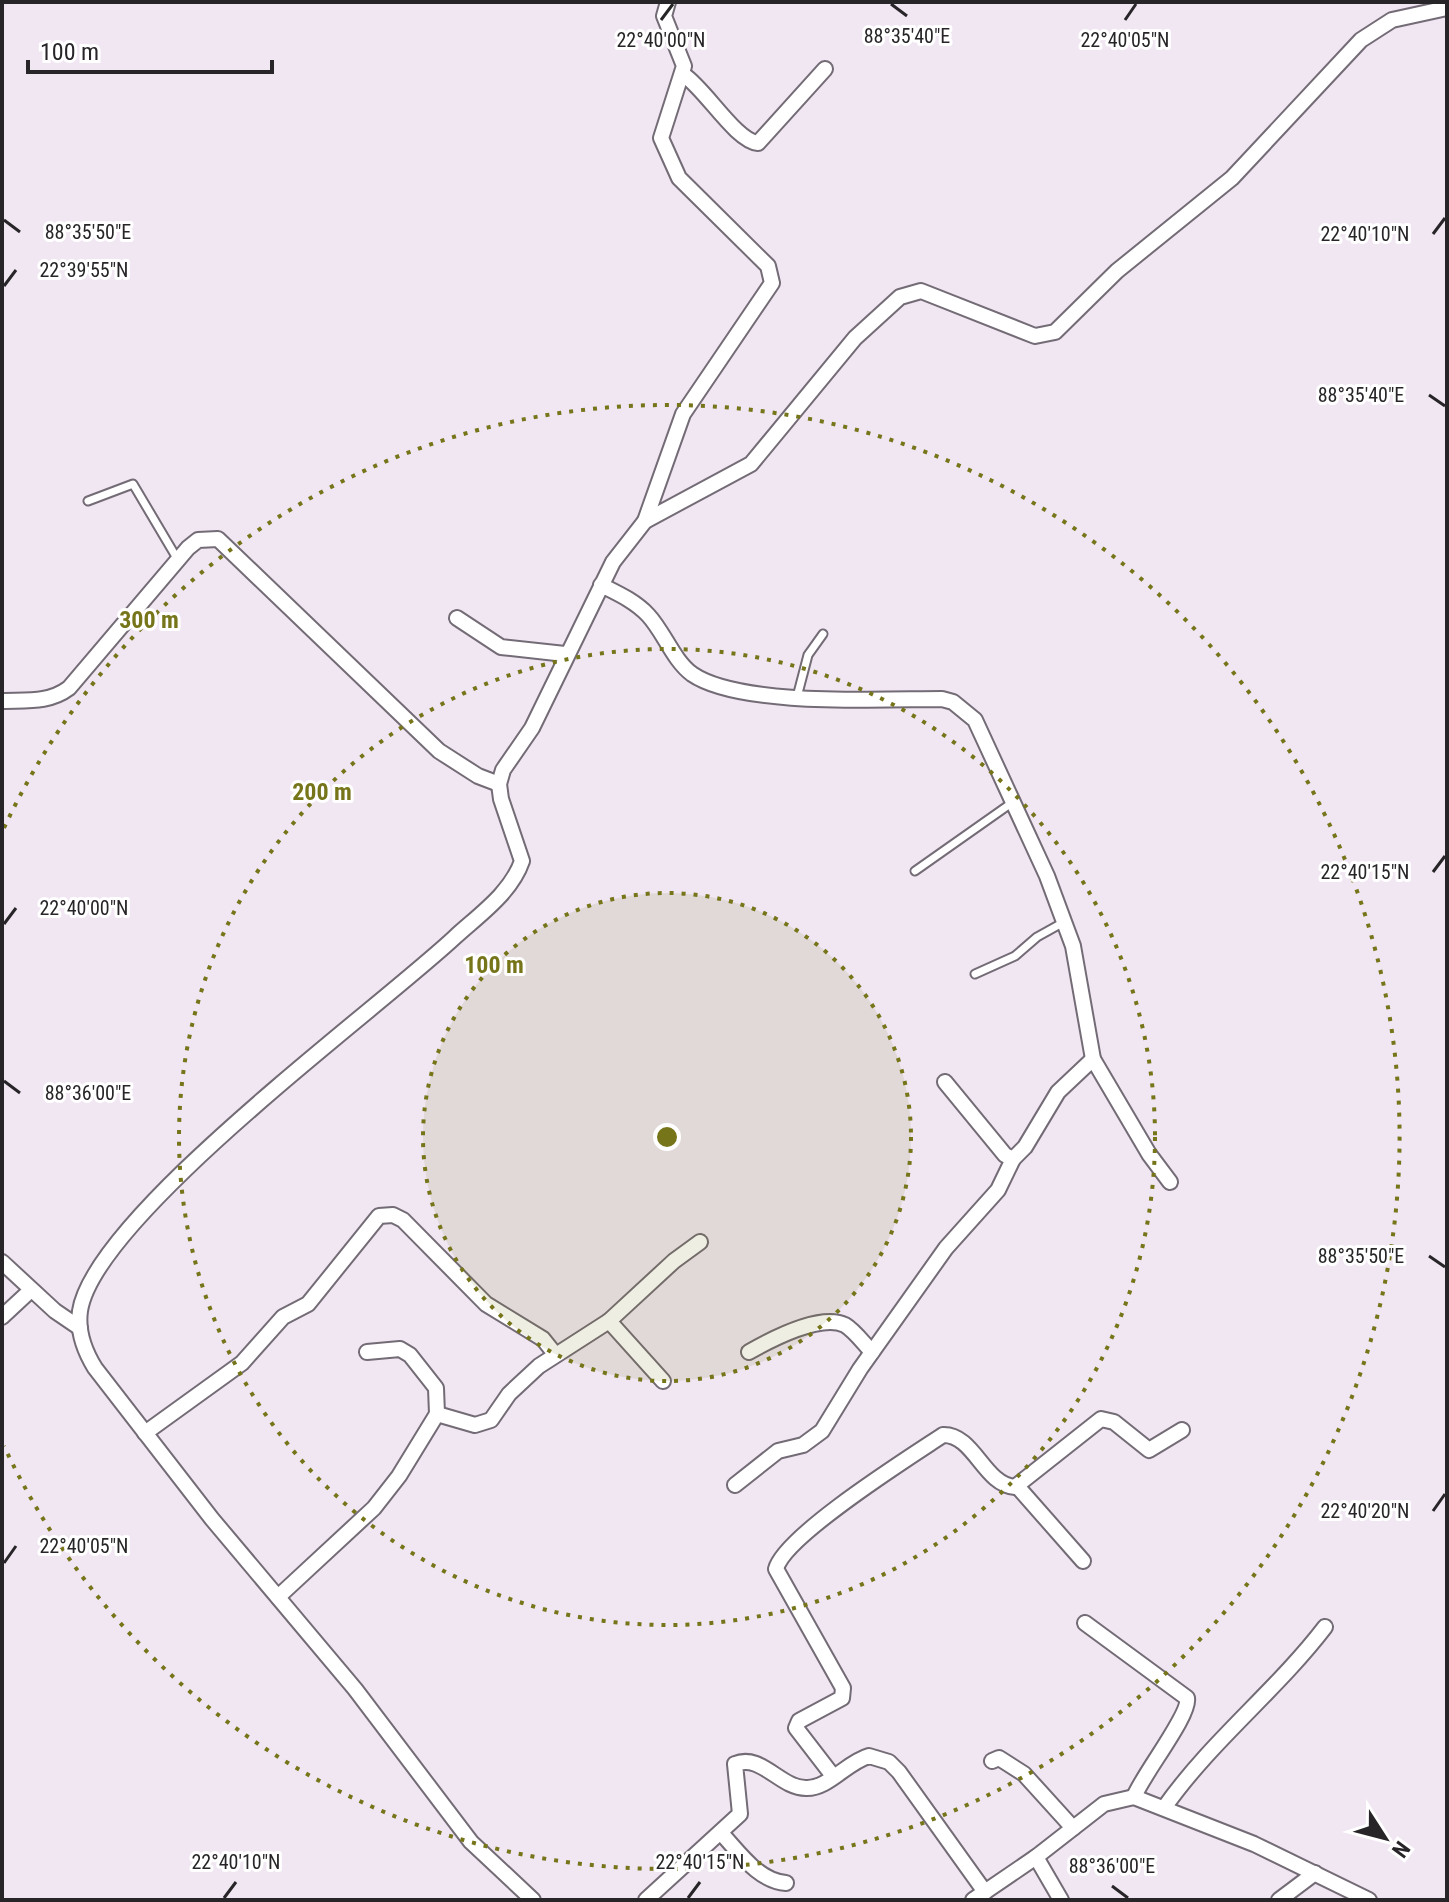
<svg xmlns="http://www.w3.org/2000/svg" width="1449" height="1902" font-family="'Roboto Condensed',sans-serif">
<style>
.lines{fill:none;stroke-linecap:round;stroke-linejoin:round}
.service-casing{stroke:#736b75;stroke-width:11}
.minor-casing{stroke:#736b75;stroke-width:18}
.service{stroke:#fff;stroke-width:7}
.minor{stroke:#fff;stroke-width:14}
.ticks{fill:none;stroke:#282529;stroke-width:3}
.ring{fill:none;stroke:#76751a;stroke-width:4;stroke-dasharray:4 8}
.ticks-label{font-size:20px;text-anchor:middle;fill:#282529;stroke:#fff;stroke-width:6;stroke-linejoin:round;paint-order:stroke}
.centre{fill:#76751a;stroke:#fff;stroke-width:4}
.ring-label{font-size:24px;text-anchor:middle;font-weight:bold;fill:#76751a;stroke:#fff;stroke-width:6;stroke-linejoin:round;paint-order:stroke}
</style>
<rect width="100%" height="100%" fill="#f1e7f3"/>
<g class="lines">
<defs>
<g id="service">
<polyline points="88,501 133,484 178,560"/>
<polyline points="797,697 808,655 823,634"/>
<polyline points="915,871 1013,802"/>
<polyline points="975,974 1015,956 1037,937 1064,922"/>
</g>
<g id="minor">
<path d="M684 75C706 90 736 141 758 143L825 69"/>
<polyline points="645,521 683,414 772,283 768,266 679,178 661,138 684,66 664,16 668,2"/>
<path d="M601 585C617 593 635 601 648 615 664 632 673 660 692 674 740 707 882 699 942 699L953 702 975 720 1047 876 1073 946 1093 1059 1149 1154 1170 1182"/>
<polyline points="457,618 501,647 565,654"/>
<path d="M2 701C27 700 49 703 69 688L188 548 198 540 218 539 439 751 478 776 499 784"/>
<polyline points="945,1082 1005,1155 1013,1159 1025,1147 1058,1092 1093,1059"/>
<polyline points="2,1262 55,1311 80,1328"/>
<polyline points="2,1317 31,1290"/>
<polyline points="609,1321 663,1381"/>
<path d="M749 1352C770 1340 821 1313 845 1325 855 1331 864 1344 872 1352"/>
<polyline points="437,1414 475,1425 491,1420 509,1394 539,1366 609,1321 674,1261 700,1242"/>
<polyline points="145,1433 242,1363 283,1317 308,1304 379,1216 393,1215 403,1220 486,1304 543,1339 555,1354"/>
<polyline points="735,1485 778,1451 803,1445 822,1431 860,1369 946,1248 998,1190 1013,1159"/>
<polyline points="1017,1486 1083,1561"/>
<polyline points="278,1597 374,1508 399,1476 437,1414 436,1388 410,1355 400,1349 367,1352"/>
<path d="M1085 1623 1187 1698C1191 1714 1143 1774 1134 1797"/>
<polyline points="992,1761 999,1758 1024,1774 1073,1828"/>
<path d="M833 1776 796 1728 799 1721 842 1698 843 1688 776 1569C784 1536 910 1457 943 1435 974 1434 984 1485 1015 1487L1101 1419 1114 1422 1149 1450 1182 1430"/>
<path d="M1164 1808C1211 1741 1276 1691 1325 1627"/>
<path d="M721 1833C739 1852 758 1881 786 1883"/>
<polyline points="1036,1857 1061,1900"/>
<path d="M533 1900 471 1842 355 1689 212 1519 95 1368C84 1350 77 1332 80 1311 94 1217 377 1010 455 937 479 915 511 893 522 861L501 799 499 784 503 770 532 728 613 562 645 521 751 464 855 338 900 297 921 291 1035 336 1055 332 1117 271 1232 178 1361 40 1392 20 1447 8"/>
<path d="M646 1900 740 1814 735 1764C761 1753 780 1788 806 1788 828 1789 847 1762 869 1756L889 1762 899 1772 985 1892"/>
<polyline points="973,1900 1036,1857 1104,1804 1134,1797 1254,1844 1369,1900"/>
<polyline points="1279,1900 1315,1873"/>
</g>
</defs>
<use href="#service" class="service-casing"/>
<use href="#minor" class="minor-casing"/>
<use href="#service" class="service"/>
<use href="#minor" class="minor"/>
</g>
<path class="ticks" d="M891 4 907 16M661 20 673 4M1125 20 1136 4M4 220 20 232M1433 234 1445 218M4 286 16 270M1429 395 1445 406M1433 872 1445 856M4 924 16 908M4 1081 20 1093M1429 1256 1445 1267M1433 1511 1445 1494M4 1563 16 1546M1112 1886 1128 1898M224 1898 236 1882M688 1898 700 1882"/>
<circle cx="667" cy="1137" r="244" fill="#76751a" fill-opacity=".12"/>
<g class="ring">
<circle cx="667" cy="1137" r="244"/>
<circle cx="667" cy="1137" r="488"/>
<path d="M4 828A732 732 0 1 1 4 1446"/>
</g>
<g class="ticks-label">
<text x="907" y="43">88°35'40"E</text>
<text x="1125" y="47">22°40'05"N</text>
<text x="661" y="47">22°40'00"N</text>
<text x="88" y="239">88°35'50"E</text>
<text x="1365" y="241">22°40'10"N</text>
<text x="84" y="277">22°39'55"N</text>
<text x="1361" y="402">88°35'40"E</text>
<text x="1365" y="879">22°40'15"N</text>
<text x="84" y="915">22°40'00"N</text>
<text x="88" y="1100">88°36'00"E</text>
<text x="1361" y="1263">88°35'50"E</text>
<text x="1365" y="1518">22°40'20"N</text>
<text x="84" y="1553">22°40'05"N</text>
<text x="236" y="1869">22°40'10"N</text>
<text x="700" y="1869">22°40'15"N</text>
<text x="1112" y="1873">88°36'00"E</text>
</g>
<circle cx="667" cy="1137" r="12" class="centre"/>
<g class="ring-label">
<text x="149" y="628">300 m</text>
<text x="322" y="800">200 m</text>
<text x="494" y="973">100 m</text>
</g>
<rect width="1449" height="1902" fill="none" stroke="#282529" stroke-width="8"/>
<g transform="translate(1385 1838) rotate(126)" stroke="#ffffff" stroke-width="6" paint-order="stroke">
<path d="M0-6L14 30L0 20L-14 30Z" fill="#282529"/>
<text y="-12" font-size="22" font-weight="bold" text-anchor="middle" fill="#282529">N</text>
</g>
<path d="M28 60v12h244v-12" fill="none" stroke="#282529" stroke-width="4"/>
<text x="40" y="60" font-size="24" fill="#282529" stroke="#ffffff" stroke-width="6" paint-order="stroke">100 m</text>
</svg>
